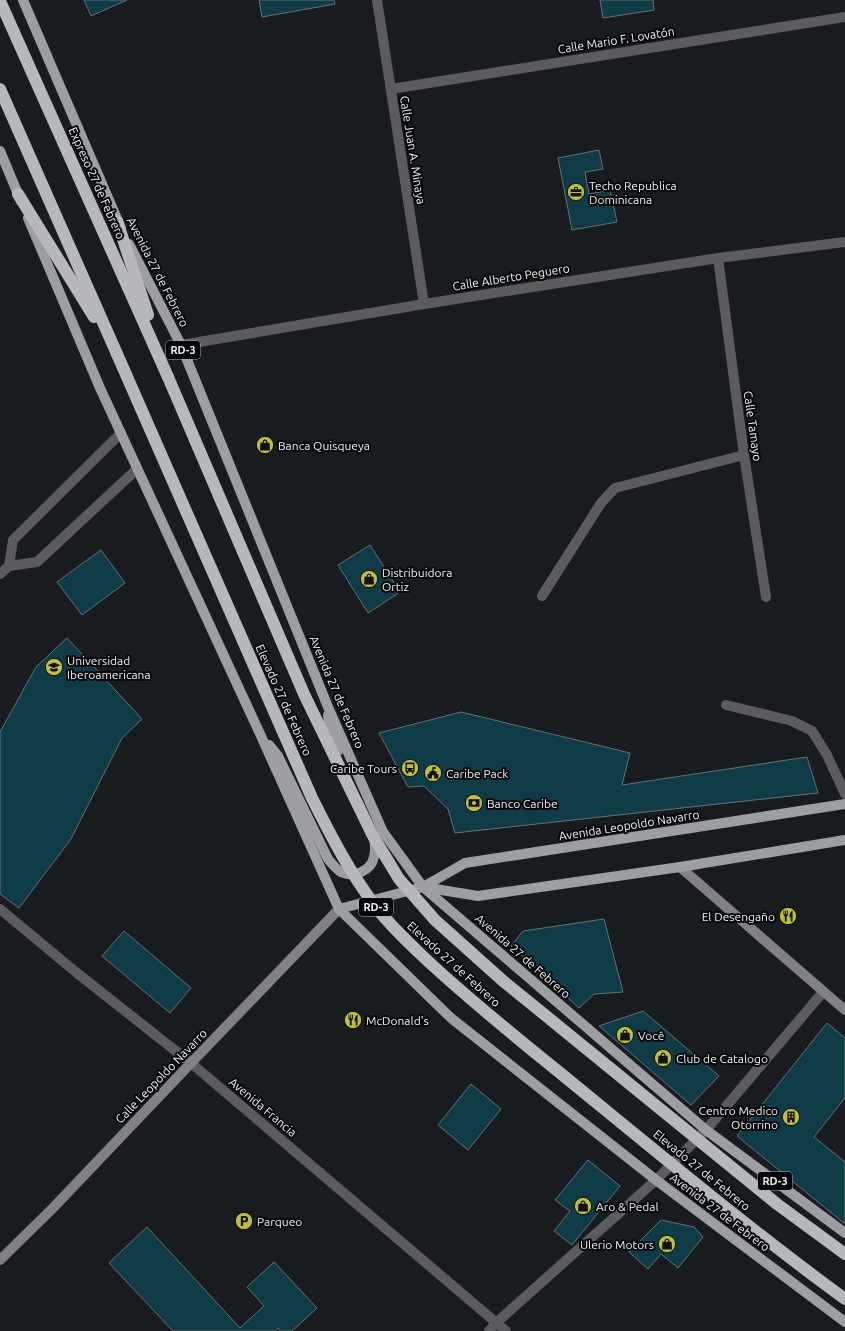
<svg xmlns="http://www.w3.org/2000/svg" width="845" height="1331" font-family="Ubuntu,sans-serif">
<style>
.building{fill:#0f3b47;stroke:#6a7072}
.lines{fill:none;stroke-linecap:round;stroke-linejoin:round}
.lane{stroke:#5c5c5f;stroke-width:10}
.street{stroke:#5c5c5f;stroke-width:10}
.secondary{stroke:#818185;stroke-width:10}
.primary{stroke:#9d9ea3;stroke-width:10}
.highway{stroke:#b7b8be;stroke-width:12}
.highway-bridge{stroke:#b7b8be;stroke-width:12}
.labels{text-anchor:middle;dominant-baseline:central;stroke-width:4;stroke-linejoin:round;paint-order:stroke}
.shield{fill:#050608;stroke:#aaacae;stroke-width:1}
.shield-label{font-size:11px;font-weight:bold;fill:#f1f3f5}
.street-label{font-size:12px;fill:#f1f3f5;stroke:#050608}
.poi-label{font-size:12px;fill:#f1f3f5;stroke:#050608;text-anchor:start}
</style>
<rect width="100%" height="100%" fill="#191c1f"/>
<g class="building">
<polygon points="84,0 127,0 91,16"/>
<polygon points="259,0 334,0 335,4 262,17"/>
<polygon points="600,0 653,0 654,10 603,18"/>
<polygon points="599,150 603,169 585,172 589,194 610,190 617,222 572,230 558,158"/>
<polygon points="268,439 271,445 263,450 259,444"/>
<polygon points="370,545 400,592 368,613 338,565"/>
<polygon points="101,550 125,583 82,615 57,582"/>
<polygon points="67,638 142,719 122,738 71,839 19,908 0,894 0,732 36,667"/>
<polygon points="461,712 630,753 622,785 807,757 818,793 455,833 448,809 424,786 408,787 379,733"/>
<polygon points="604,919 623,992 594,994 579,1008 511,946 523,931"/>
<polygon points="124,931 191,988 170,1013 102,956"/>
<polygon points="643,1011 719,1076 691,1105 599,1026"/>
<polygon points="827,1023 845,1038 845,1098 814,1137 845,1162 845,1224 737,1136"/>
<polygon points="471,1084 501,1109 468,1150 438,1125"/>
<polygon points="588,1160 620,1186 572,1245 554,1231 570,1211 555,1200"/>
<polygon points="661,1220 694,1227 703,1237 678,1268 661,1254 648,1269 629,1252"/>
<polygon points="147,1227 240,1328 264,1306 247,1287 274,1262 317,1308 292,1331 280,1331 278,1328 275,1331 173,1331 109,1263"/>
</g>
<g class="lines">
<g class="lane">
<polyline points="9,566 13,540 121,433"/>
<polyline points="0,574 9,566 37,562 137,469"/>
<polyline points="726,705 792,721 812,731 827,755 845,794"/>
</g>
<g class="street">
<polyline points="377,0 424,304"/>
<polyline points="391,89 845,17"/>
<polyline points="718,258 744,455 766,597"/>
<polyline points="181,345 424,304 718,258 845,242"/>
<polyline points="542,596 601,503 615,488 744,455"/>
<polyline points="0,909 77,973 191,1063 506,1331"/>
<polyline points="489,1331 496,1323 656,1180 706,1130 823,992"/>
</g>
<g class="secondary">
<polyline points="680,867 845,1010"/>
<polyline points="0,1260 52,1209 191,1063 339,909"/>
</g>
<g class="primary">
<polyline points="23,0 121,228"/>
<polyline points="0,151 21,201"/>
<polyline points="28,218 100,388 261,736 339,909 451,1018 656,1180 845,1322"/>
<polyline points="129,244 181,345 328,707 383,832 423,887 706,1130 845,1233"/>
<polyline points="328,715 330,733 338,751"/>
<path d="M269 745 278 756 328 859C332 864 336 869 341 872 354 878 371 871 374 857 376 850 375 844 374 838"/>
<polyline points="423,887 478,896 680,867 845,840"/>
<polyline points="339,909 423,887 465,863 845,804"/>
</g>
<g class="highway">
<polyline points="0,1 168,377"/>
<polyline points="0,89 117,354"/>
<polyline points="18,194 94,317"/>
<polyline points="117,221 148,315"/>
</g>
<g class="highway-bridge">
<path d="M117 354 312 798C331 836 350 873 376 907 391 927 411 945 430 963 470 1000 512 1034 554 1068 650 1146 745 1226 845 1299"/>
<polyline points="168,377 304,694 373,836 399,879 435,920 502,980 777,1204 845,1254"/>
</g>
</g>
<defs>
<symbol id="office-disc" viewBox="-11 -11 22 22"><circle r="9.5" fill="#bebf42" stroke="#050608"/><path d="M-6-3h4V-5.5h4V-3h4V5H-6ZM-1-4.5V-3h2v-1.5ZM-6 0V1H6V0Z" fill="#111"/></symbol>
<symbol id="shop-disc" viewBox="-11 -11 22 22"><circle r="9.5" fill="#bebf42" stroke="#050608"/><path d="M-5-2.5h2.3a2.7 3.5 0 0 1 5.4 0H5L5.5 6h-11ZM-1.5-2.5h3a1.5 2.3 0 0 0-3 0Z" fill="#111"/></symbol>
<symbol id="university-disc" viewBox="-11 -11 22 22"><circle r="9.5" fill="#bebf42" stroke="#050608"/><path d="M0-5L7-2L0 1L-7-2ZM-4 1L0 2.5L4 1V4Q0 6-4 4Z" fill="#111"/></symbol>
<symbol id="bus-disc" viewBox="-11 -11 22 22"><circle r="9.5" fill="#bebf42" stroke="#050608"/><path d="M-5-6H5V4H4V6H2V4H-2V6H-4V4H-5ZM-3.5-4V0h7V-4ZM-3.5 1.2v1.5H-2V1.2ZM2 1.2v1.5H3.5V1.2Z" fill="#111"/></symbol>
<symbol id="civic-disc" viewBox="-11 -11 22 22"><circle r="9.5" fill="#bebf42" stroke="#050608"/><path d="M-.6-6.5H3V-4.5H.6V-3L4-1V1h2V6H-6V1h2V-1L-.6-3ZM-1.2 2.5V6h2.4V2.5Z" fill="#111"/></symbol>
<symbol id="bank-disc" viewBox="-11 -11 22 22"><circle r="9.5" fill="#bebf42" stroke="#050608"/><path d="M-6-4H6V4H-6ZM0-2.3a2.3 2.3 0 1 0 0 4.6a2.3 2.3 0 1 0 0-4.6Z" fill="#111"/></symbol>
<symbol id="restaurant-disc" viewBox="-11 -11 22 22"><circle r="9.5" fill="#bebf42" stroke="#050608"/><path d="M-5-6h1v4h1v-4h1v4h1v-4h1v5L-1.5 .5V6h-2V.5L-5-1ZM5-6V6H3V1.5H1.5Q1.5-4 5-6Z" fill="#111"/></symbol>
<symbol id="building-disc" viewBox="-11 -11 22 22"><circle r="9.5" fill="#bebf42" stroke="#050608"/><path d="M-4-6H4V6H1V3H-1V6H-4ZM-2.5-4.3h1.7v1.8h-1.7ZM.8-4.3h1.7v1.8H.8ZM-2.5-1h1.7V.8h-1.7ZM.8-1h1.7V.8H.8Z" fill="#111"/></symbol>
<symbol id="parking-disc" viewBox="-11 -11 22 22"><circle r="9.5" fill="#bebf42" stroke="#050608"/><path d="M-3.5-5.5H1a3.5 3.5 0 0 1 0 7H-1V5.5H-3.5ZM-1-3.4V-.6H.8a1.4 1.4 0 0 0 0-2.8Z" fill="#111"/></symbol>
</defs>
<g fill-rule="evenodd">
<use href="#office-disc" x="566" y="182" width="20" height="20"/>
<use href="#shop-disc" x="255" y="435" width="20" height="20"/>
<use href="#shop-disc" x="359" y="569" width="20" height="20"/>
<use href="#university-disc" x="44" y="657" width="20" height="20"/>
<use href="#bus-disc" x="400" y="758" width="20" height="20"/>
<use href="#civic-disc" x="423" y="763" width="20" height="20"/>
<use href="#bank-disc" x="464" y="793" width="20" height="20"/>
<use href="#restaurant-disc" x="778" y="906" width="20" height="20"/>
<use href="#restaurant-disc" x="343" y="1010" width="20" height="20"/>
<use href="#shop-disc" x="615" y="1025" width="20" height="20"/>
<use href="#shop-disc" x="653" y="1048" width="20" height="20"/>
<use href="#building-disc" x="781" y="1107" width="20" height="20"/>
<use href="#shop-disc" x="573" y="1196" width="20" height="20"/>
<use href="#parking-disc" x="234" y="1211" width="20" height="20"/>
<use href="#shop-disc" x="657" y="1234" width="20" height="20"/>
</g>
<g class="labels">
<g class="shield">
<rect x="166" y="341" width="34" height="18" rx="3"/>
<rect x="359" y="898" width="34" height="18" rx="3"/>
<rect x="758" y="1172" width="34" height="18" rx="3"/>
</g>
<g class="shield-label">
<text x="183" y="350">RD-3</text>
<text x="376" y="907">RD-3</text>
<text x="775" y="1181">RD-3</text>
</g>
<g class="street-label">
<text transform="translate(616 40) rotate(-9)">Calle Mario F. Lovatón</text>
<text transform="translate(413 150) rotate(81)">Calle Juan A. Minaya</text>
<text transform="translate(97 183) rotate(66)">Expreso 27 de Febrero</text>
<text transform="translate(158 272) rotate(63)">Avenida 27 de Febrero</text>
<text transform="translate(511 277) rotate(-9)">Calle Alberto Peguero</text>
<text transform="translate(753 426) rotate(82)">Calle Tamayo</text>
<text transform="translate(337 692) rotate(67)">Avenida 27 de Febrero</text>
<text transform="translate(284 700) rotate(66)">Elevado 27 de Febrero</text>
<text transform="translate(629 825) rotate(-9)">Avenida Leopoldo Navarro</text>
<text transform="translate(523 956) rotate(41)">Avenida 27 de Febrero</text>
<text transform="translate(454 964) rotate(42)">Elevado 27 de Febrero</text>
<text transform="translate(161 1076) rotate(-46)">Calle Leopoldo Navarro</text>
<text transform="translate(263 1107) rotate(40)">Avenida Francia</text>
<text transform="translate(702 1170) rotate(39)">Elevado 27 de Febrero</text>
<text transform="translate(720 1212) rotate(37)">Avenida 27 de Febrero</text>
</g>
<g class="poi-label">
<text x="589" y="185">Techo Republica<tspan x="589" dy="14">Dominicana</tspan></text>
<text x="278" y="445">Banca Quisqueya</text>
<text x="382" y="572">Distribuidora<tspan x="382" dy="14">Ortiz</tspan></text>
<text x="67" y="660">Universidad<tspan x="67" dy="14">Iberoamericana</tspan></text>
<text x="397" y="768" text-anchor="end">Caribe Tours</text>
<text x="446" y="773">Caribe Pack</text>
<text x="487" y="803">Banco Caribe</text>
<text x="775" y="916" text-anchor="end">El Desengaño</text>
<text x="366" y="1020">McDonald's</text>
<text x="638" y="1035">Você</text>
<text x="676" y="1058">Club de Catalogo</text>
<text x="778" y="1110" text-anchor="end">Centro Medico<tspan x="778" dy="14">Otorrino</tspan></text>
<text x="596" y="1206">Aro &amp; Pedal</text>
<text x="257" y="1221">Parqueo</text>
<text x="654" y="1244" text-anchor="end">Ulerio Motors</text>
</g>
</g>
</svg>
